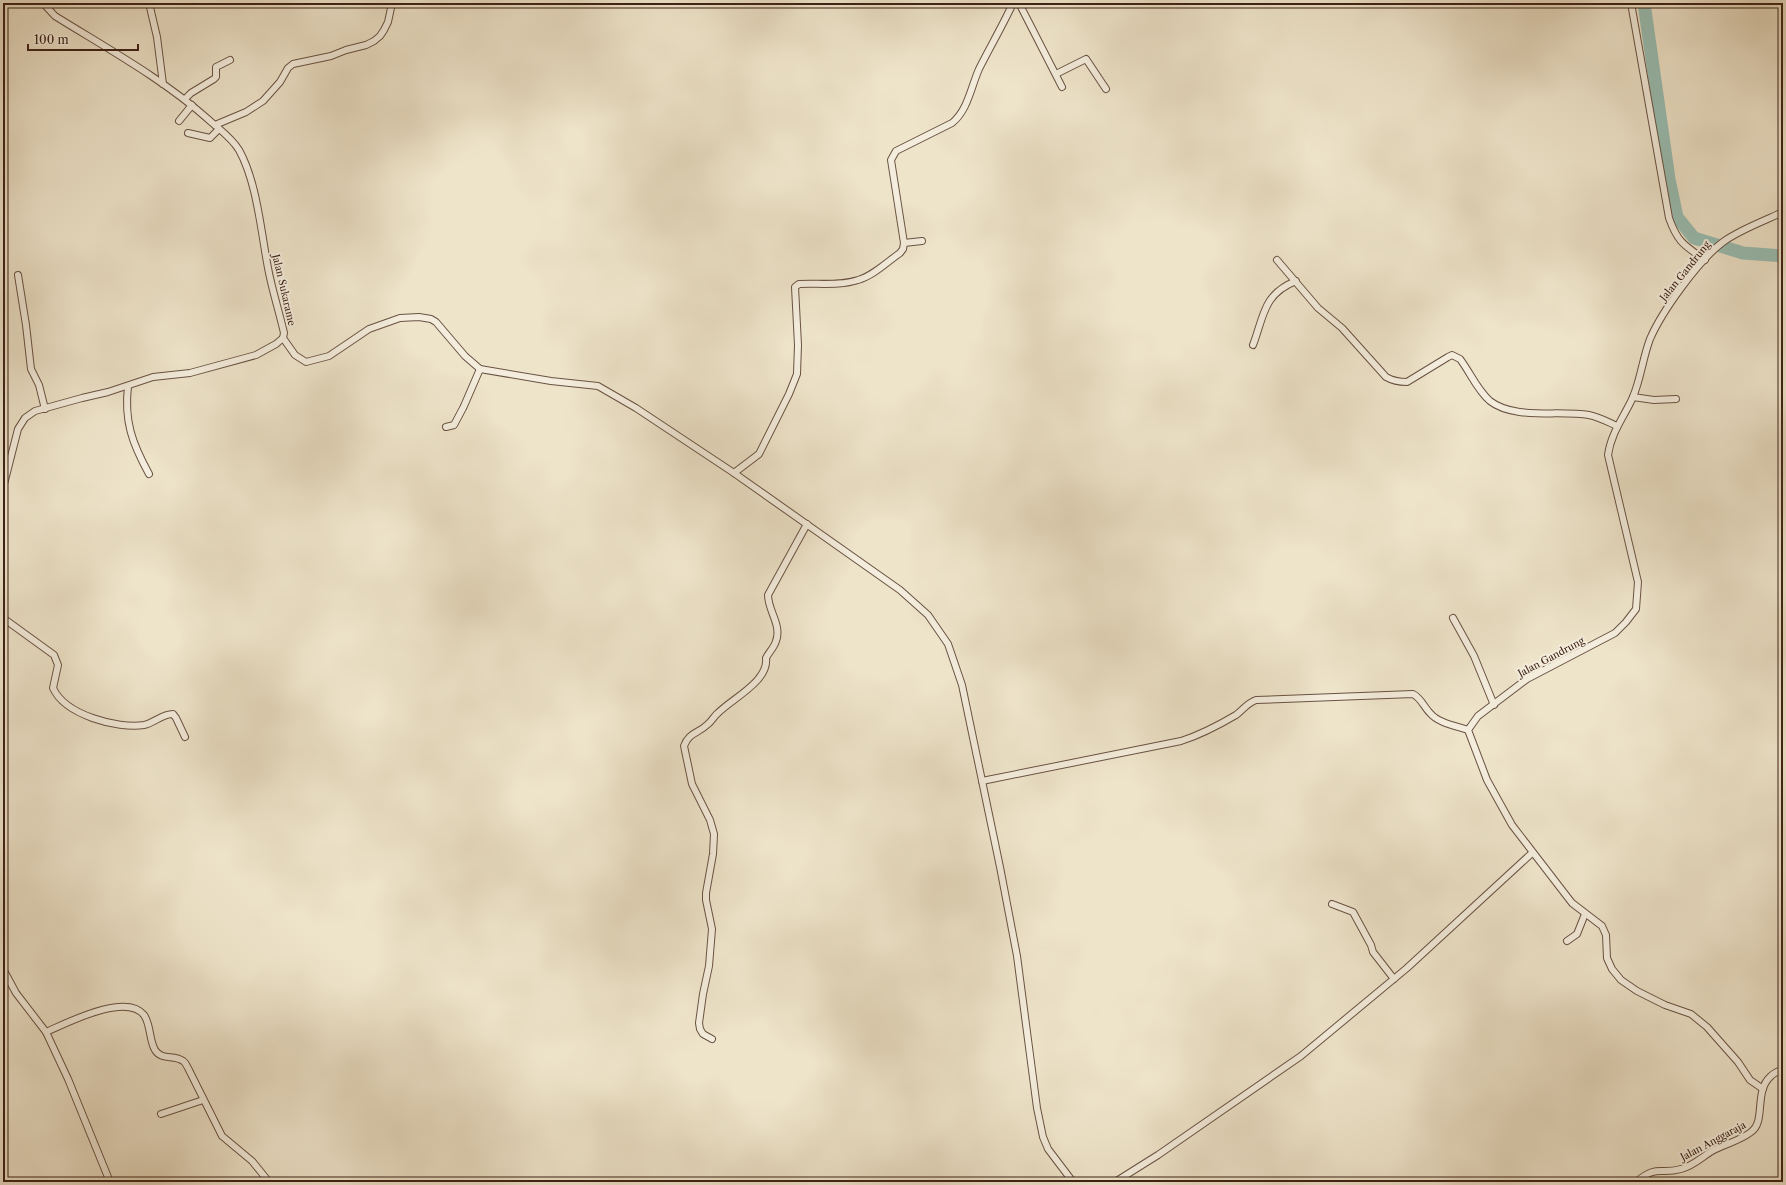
<svg xmlns="http://www.w3.org/2000/svg" width="1786" height="1185" font-family="'Libre Caslon Text',serif">
<style>
.lines{fill:none;stroke-linecap:round;stroke-linejoin:round}
.river{stroke:#99bfb4;stroke-width:13}
.minor-casing{stroke:#695243;stroke-width:8}
.minor{stroke:#f4eddd;stroke-width:6}
.labels{text-anchor:middle;dominant-baseline:central;stroke-width:4;stroke-linejoin:round;paint-order:stroke}
.street-label{font-size:10px;fill:#3d2116;stroke:#f4eddd}
</style>
<rect width="100%" height="100%" fill="#eee4ca"/>
<filter id="stains"><feTurbulence type="fractalNoise" baseFrequency=".005" numOctaves="4"/><feColorMatrix values="0 0 0 0 .2 0 0 0 0 .09 0 0 0 0 .02 0 0 0 .5 -.17"/></filter>
<radialGradient id="worn" r=".72"><stop offset=".6" stop-color="#630" stop-opacity="0"/><stop offset="1" stop-color="#630" stop-opacity=".3"/></radialGradient>
<g class="lines">
<polyline class="river" points="1644,3 1669,179 1677,217 1694,238 1743,253 1783,256"/>
<defs>
<g id="minor">
<polyline points="149,3 157,37 163,84"/>
<polyline points="1019,3 1062,87"/>
<path d="M1631 3 1669 218C1678 243 1684 245 1705 260"/>
<polyline points="1056,74 1086,59 1106,89"/>
<polyline points="185,99 191,93 214,79 216,77 216,67 230,60"/>
<polyline points="179,121 192,105"/>
<polyline points="215,125 246,112 263,101 280,82 288,68 293,64 331,56 346,50 366,45 374,41 380,36 384,30 388,22 392,3"/>
<polyline points="188,133 210,138 219,129"/>
<polyline points="904,243 922,241"/>
<path d="M1277 260 1318 308 1342 328 1386 377C1393 381 1398 382 1407 382L1448 357 1452 355 1460 359C1470 372 1477 390 1490 401 1514 420 1560 410 1589 415 1599 417 1608 422 1617 426"/>
<polyline points="18,275 26,325 31,369 39,385 45,409"/>
<polyline points="283,338 295,355 306,362 329,356 369,329 400,318 419,317 431,319 436,322 465,356 480,369 551,381 598,386 636,408 734,473 900,590 928,615 948,644 962,685 1000,867 1017,956 1037,1108 1043,1137 1048,1149 1073,1182"/>
<path d="M1253 345C1264 316 1263 294 1296 281"/>
<path d="M128 386C124 421 132 443 149 474"/>
<polyline points="1633,397 1654,400 1676,399"/>
<polyline points="464,406 480,369"/>
<polyline points="446,427 454,425 463,408"/>
<path d="M734 473 759 454 789 394 797 374 798 345 795 287 799 284C818 283 840 286 858 280 873 276 887 262 900 253L903 249 904 243 891 160 896 151 952 123C968 110 971 87 979 69 990 47 1003 25 1013 3"/>
<path d="M3 488 18 429 25 418 35 411 82 398 108 392 153 377 190 373 256 355 276 344 283 338 284 333C279 311 272 290 268 268 261 232 257 182 239 150 232 138 219 129 209 120 163 79 108 49 55 16L43 3"/>
<path d="M3 618 54 655 58 665 53 688C65 715 117 729 144 725 154 723 162 714 173 714L176 718 185 737"/>
<polyline points="1453,618 1474,656 1494,705"/>
<path d="M982 781 1181 741C1200 735 1219 725 1236 715 1243 710 1247 703 1256 700L1413 694C1421 698 1424 707 1430 713 1438 723 1456 726 1468 730"/>
<polyline points="1332,904 1353,912 1371,945 1373,952 1394,979"/>
<polyline points="1567,941 1577,934 1585,914"/>
<polyline points="3,969 16,993 46,1032 68,1079 110,1182"/>
<path d="M46 1032C67 1023 126 992 144 1015 151 1025 149 1040 155 1050 162 1061 174 1054 183 1061 185 1062 187 1066 188 1068L222 1136 252 1161 269 1182"/>
<path d="M712 1039 703 1034 700 1029 699 1023 703 994 709 966 712 929 706 900V893L713 854 714 834 710 820 692 784 684 746C689 732 698 734 708 724 712 721 714 716 718 713 733 698 769 681 766 658 769 652 774 648 776 641 782 625 768 611 768 595L807 524"/>
<path d="M1763 1089 1750 1080 1738 1062 1707 1027 1691 1014 1665 1005 1637 991 1621 980 1612 969 1607 958 1606 935 1602 926 1572 903 1512 825 1487 780 1468 730 1478 716 1527 679 1615 633 1626 622 1636 609 1638 582 1608 455C1611 433 1624 417 1633 397 1641 378 1643 357 1650 339 1662 311 1699 260 1723 242 1739 230 1764 221 1783 212"/>
<polyline points="161,1114 203,1100"/>
<polyline points="1115,1182 1158,1155 1301,1056 1407,968 1532,853"/>
<path d="M1636 1182C1658 1164 1659 1175 1681 1169 1693 1166 1702 1157 1712 1151 1724 1144 1740 1141 1751 1132 1766 1122 1754 1092 1770 1077 1773 1073 1779 1071 1783 1069"/>
</g>
</defs>
<use href="#minor" class="minor-casing"/>
<use href="#minor" class="minor"/>
</g>
<g class="labels">
<g class="street-label">
<text transform="translate(1685 271) rotate(-51)">Jalan Gandrung</text>
<text transform="translate(284 290) rotate(77)">Jalan Sukarame</text>
<text transform="translate(1551 657) rotate(-28)">Jalan Gandrung</text>
<text transform="translate(1713 1141) rotate(-28)">Jalan Anggaraja</text>
</g>
</g>
<rect width="1786" height="1185" fill="none" stroke="#eee4ca" stroke-width="16"/>
<rect x="4" y="4" width="1778" height="1177" fill="none" stroke="#3d2116" stroke-width="2"/>
<rect x="8" y="8" width="1770" height="1169" fill="none" stroke="#3d2116"/>
<path d="M28 44v6h110v-6" fill="none" stroke="#3d2116" stroke-width="2"/>
<text x="34" y="44" font-size="12" fill="#3d2116" stroke="#f4eddd" stroke-width="3" paint-order="stroke">100 m</text>
<rect width="100%" height="100%" filter="url(#stains)"/>
<rect width="100%" height="100%" fill="url(#worn)"/>
</svg>
